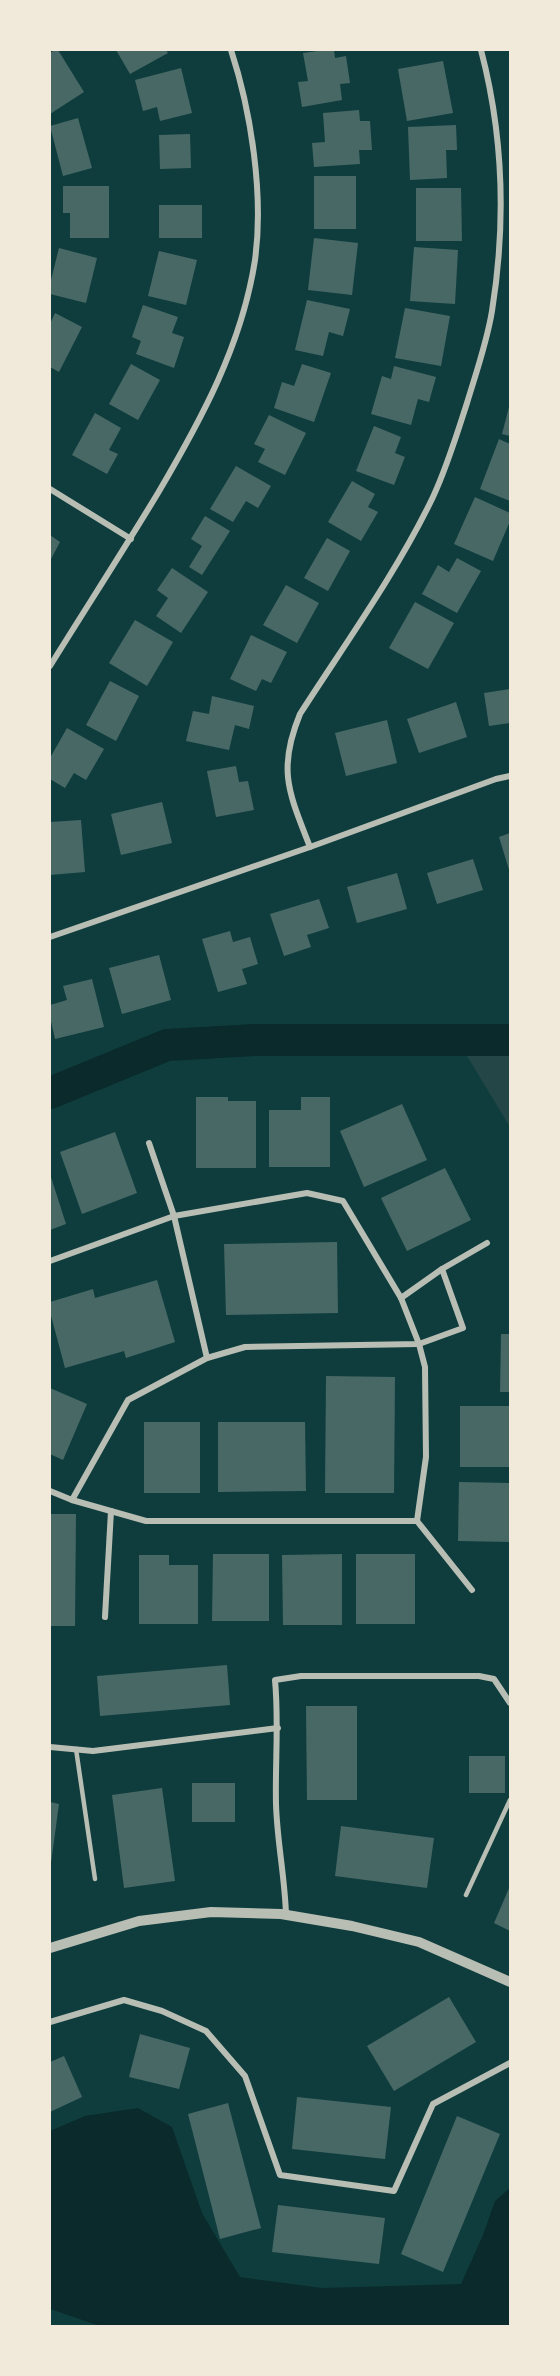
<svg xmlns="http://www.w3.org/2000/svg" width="560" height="2376" font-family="Jost,sans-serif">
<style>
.green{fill:#244646}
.water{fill:#0a2a2b}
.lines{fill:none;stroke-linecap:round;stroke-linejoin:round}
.river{stroke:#0a2a2b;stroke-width:32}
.building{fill:#486865}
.service{stroke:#b8beb3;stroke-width:4.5}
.minor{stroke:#b8beb3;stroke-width:6}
.tertiary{stroke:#b8beb3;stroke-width:10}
</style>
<rect width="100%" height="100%" fill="#0f3d3e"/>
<polygon class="green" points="461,1046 510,1046 510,1127"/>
<polygon class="water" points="138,2108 172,2127 202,2213 240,2277 322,2288 461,2284 483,2235 495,2201 510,2188 510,2326 100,2326 50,2309 50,2131 85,2116"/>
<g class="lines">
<polyline class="river" points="50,1093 167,1045 255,1040 510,1040"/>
</g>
<g class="building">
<polygon points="55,50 58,50 84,92 50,114 50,53"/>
<polygon points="116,50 166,50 168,53 130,74"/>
<polygon points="325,50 334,50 335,58 346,56 350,83 340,84 342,100 302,107 298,82 308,81 303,53"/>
<polygon points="443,61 453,113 407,121 398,69"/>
<polygon points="181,68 192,113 160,121 157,107 143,111 135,80"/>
<polygon points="359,110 360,121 370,121 372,150 359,150 360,164 314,167 312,143 325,142 323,113"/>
<polygon points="78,118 92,168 63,176 50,126"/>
<polygon points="456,125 457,150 446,150 447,178 410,180 408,127"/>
<polygon points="190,134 191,168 160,169 159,135"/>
<rect x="314" y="176" width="42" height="53"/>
<polygon points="63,186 109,186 109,238 70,238 70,213 63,213"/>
<polygon points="416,188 461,188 462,241 416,241"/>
<rect x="159" y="205" width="43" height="33"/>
<polygon points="314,238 358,243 352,295 308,290"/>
<polygon points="414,247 458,250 455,304 410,301"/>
<polygon points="59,248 97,258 86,303 50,294 50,284"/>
<polygon points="159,251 197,260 186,305 148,296"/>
<polygon points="307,300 350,309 343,336 329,332 323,356 295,350"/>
<polygon points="143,305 178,317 172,333 184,337 174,368 136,354 141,341 132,337"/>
<polygon points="405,308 450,316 441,366 395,358"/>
<polygon points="55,313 82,327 59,372 50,367 50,324"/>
<polygon points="131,364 160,380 138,420 109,404"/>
<polygon points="302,364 331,373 314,422 274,408 282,382 294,386"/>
<polygon points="394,366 436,377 429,402 418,399 411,425 371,414 382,376 391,379"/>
<polygon points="510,403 510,436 502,434"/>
<polygon points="95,413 121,428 109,450 118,454 107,474 72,455"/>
<polygon points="269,415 306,433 285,475 258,462 265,449 254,444"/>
<polygon points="374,426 401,437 395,453 405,457 394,485 356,471"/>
<polygon points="499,439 510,444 510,501 480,489"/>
<polygon points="236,466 271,486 258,508 246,501 233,522 210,509"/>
<polygon points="352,481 375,494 368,507 378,512 361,541 328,522"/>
<polygon points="475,497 510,513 510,521 493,561 454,544"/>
<polygon points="205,516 230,531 202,575 189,567 202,546 191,539"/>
<polygon points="50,535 60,542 50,561"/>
<polygon points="327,538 350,551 328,591 304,578"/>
<polygon points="457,558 481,571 457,613 422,594 438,565 449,572"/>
<polygon points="172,568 208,592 181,633 156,616 168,598 157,590"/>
<polygon points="286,585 319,603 297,643 263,625"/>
<polygon points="415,602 454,623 428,669 389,648"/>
<polygon points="135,620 173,642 147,686 109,663"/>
<polygon points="251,635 287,652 271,683 262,679 256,691 230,679"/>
<polygon points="110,681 139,696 116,741 86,725"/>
<polygon points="510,689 510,723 489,726 484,693"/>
<polygon points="212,696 254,706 249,729 235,725 229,750 186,741 193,711 209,714"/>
<polygon points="456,702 467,737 419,753 407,719"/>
<polygon points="387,720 397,763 346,776 335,733"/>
<polygon points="67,728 104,749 86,780 74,773 65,788 50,779 50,758"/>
<polygon points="236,766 239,782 248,781 254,810 216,817 207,771"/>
<polygon points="162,802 172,843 121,855 111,814"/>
<polygon points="81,820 85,872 50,875 50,822"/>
<polygon points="510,833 510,873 499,837"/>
<polygon points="473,859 483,890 437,904 427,873"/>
<polygon points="397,873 407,909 357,923 347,887"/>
<polygon points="319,899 329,928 307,935 311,947 284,956 270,914"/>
<polygon points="230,931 233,942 250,937 258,964 242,969 247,984 218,992 202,939"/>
<polygon points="159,955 171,1000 122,1014 109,968"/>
<polygon points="92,979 104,1027 55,1039 50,1017 50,1005 67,1000 63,986"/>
<polygon points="196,1097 228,1097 228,1101 256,1101 256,1168 196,1168"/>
<polygon points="301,1097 330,1097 330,1167 269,1167 269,1110 301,1110"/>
<polygon points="402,1104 427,1160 364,1187 340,1131"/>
<polygon points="115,1132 137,1193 82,1214 60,1152"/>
<polygon points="445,1168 471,1220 407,1251 381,1198"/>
<polygon points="50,1174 66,1224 50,1230"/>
<polygon points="337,1242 338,1313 226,1315 224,1244"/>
<polygon points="157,1280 175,1342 126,1358 124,1351 65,1368 50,1312 50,1302 93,1289 95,1298"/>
<polygon points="501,1334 510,1334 510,1392 500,1392"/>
<polygon points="326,1376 395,1377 394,1493 325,1493"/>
<polygon points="50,1388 87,1404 63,1460 50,1454"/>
<rect x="460" y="1406" width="50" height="61"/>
<rect x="144" y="1422" width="56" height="71"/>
<polygon points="218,1422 305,1422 306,1491 218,1492"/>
<polygon points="459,1482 510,1483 510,1542 458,1541"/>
<polygon points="50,1514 76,1514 75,1626 50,1626"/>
<polygon points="213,1554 269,1554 269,1621 212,1621"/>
<polygon points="342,1554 342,1625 283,1625 282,1555"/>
<rect x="356" y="1554" width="59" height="70"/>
<polygon points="139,1555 169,1555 169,1565 198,1565 198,1624 139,1624"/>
<polygon points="227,1665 230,1705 100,1716 97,1676"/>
<polygon points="306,1706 357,1706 357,1800 307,1800"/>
<rect x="469" y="1756" width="36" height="37"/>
<rect x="192" y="1783" width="43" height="39"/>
<polygon points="162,1788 175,1881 124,1888 112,1795"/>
<polygon points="50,1802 59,1804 51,1863 50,1863"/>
<polygon points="341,1826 434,1838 427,1888 335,1876"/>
<polygon points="510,1886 510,1931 494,1923"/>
<polygon points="449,1997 476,2042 394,2091 367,2046"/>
<polygon points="140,2034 190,2048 179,2089 129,2077"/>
<polygon points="64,2056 82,2097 50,2112 50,2062"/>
<polygon points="297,2097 391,2107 385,2159 292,2149"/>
<polygon points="228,2103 261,2228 220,2239 188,2114"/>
<polygon points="457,2116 500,2134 443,2272 401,2254"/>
<polygon points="278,2205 385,2218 379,2264 272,2252"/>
</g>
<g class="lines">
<g class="service">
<polyline points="76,1749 95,1879"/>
<polyline points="466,1895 510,1800"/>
</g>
<g class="minor">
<polyline points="50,489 131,539"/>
<path d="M50 666C86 608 123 551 158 493 201 420 242 345 255 260 264 195 251 111 231 50"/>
<path d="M310 847C289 793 277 770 300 714 345 644 397 572 433 497 447 467 457 434 467 403 476 373 487 342 492 311 506 224 503 134 481 50"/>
<polyline points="50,937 310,847 496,779 510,776"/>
<polyline points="149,1143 174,1216 207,1358"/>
<polyline points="50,1261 174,1216 307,1193 343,1201 401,1298 419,1344 425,1367 426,1457 417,1521"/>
<polyline points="401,1298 442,1269 487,1243"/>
<polyline points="50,1491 72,1500 146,1521 417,1521"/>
<polyline points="72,1500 128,1400 207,1358 245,1347 419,1344 463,1328 442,1269"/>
<polyline points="417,1521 472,1590"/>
<polyline points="105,1617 111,1511"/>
<polyline points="50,1747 93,1751 278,1728"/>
<path d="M286 1915C285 1878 277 1841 276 1804 275 1763 279 1722 275 1680L301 1676H479L494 1679 510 1703"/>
<polyline points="50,2022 124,2000 162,2011 206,2031 245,2076 280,2175 394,2191 433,2104 510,2063"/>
</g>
<polyline class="tertiary" points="50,1948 139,1921 211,1912 281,1914 352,1926 419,1942 510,1982"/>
</g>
<rect width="560" height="2376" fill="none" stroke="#f1e9da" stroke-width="102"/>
</svg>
